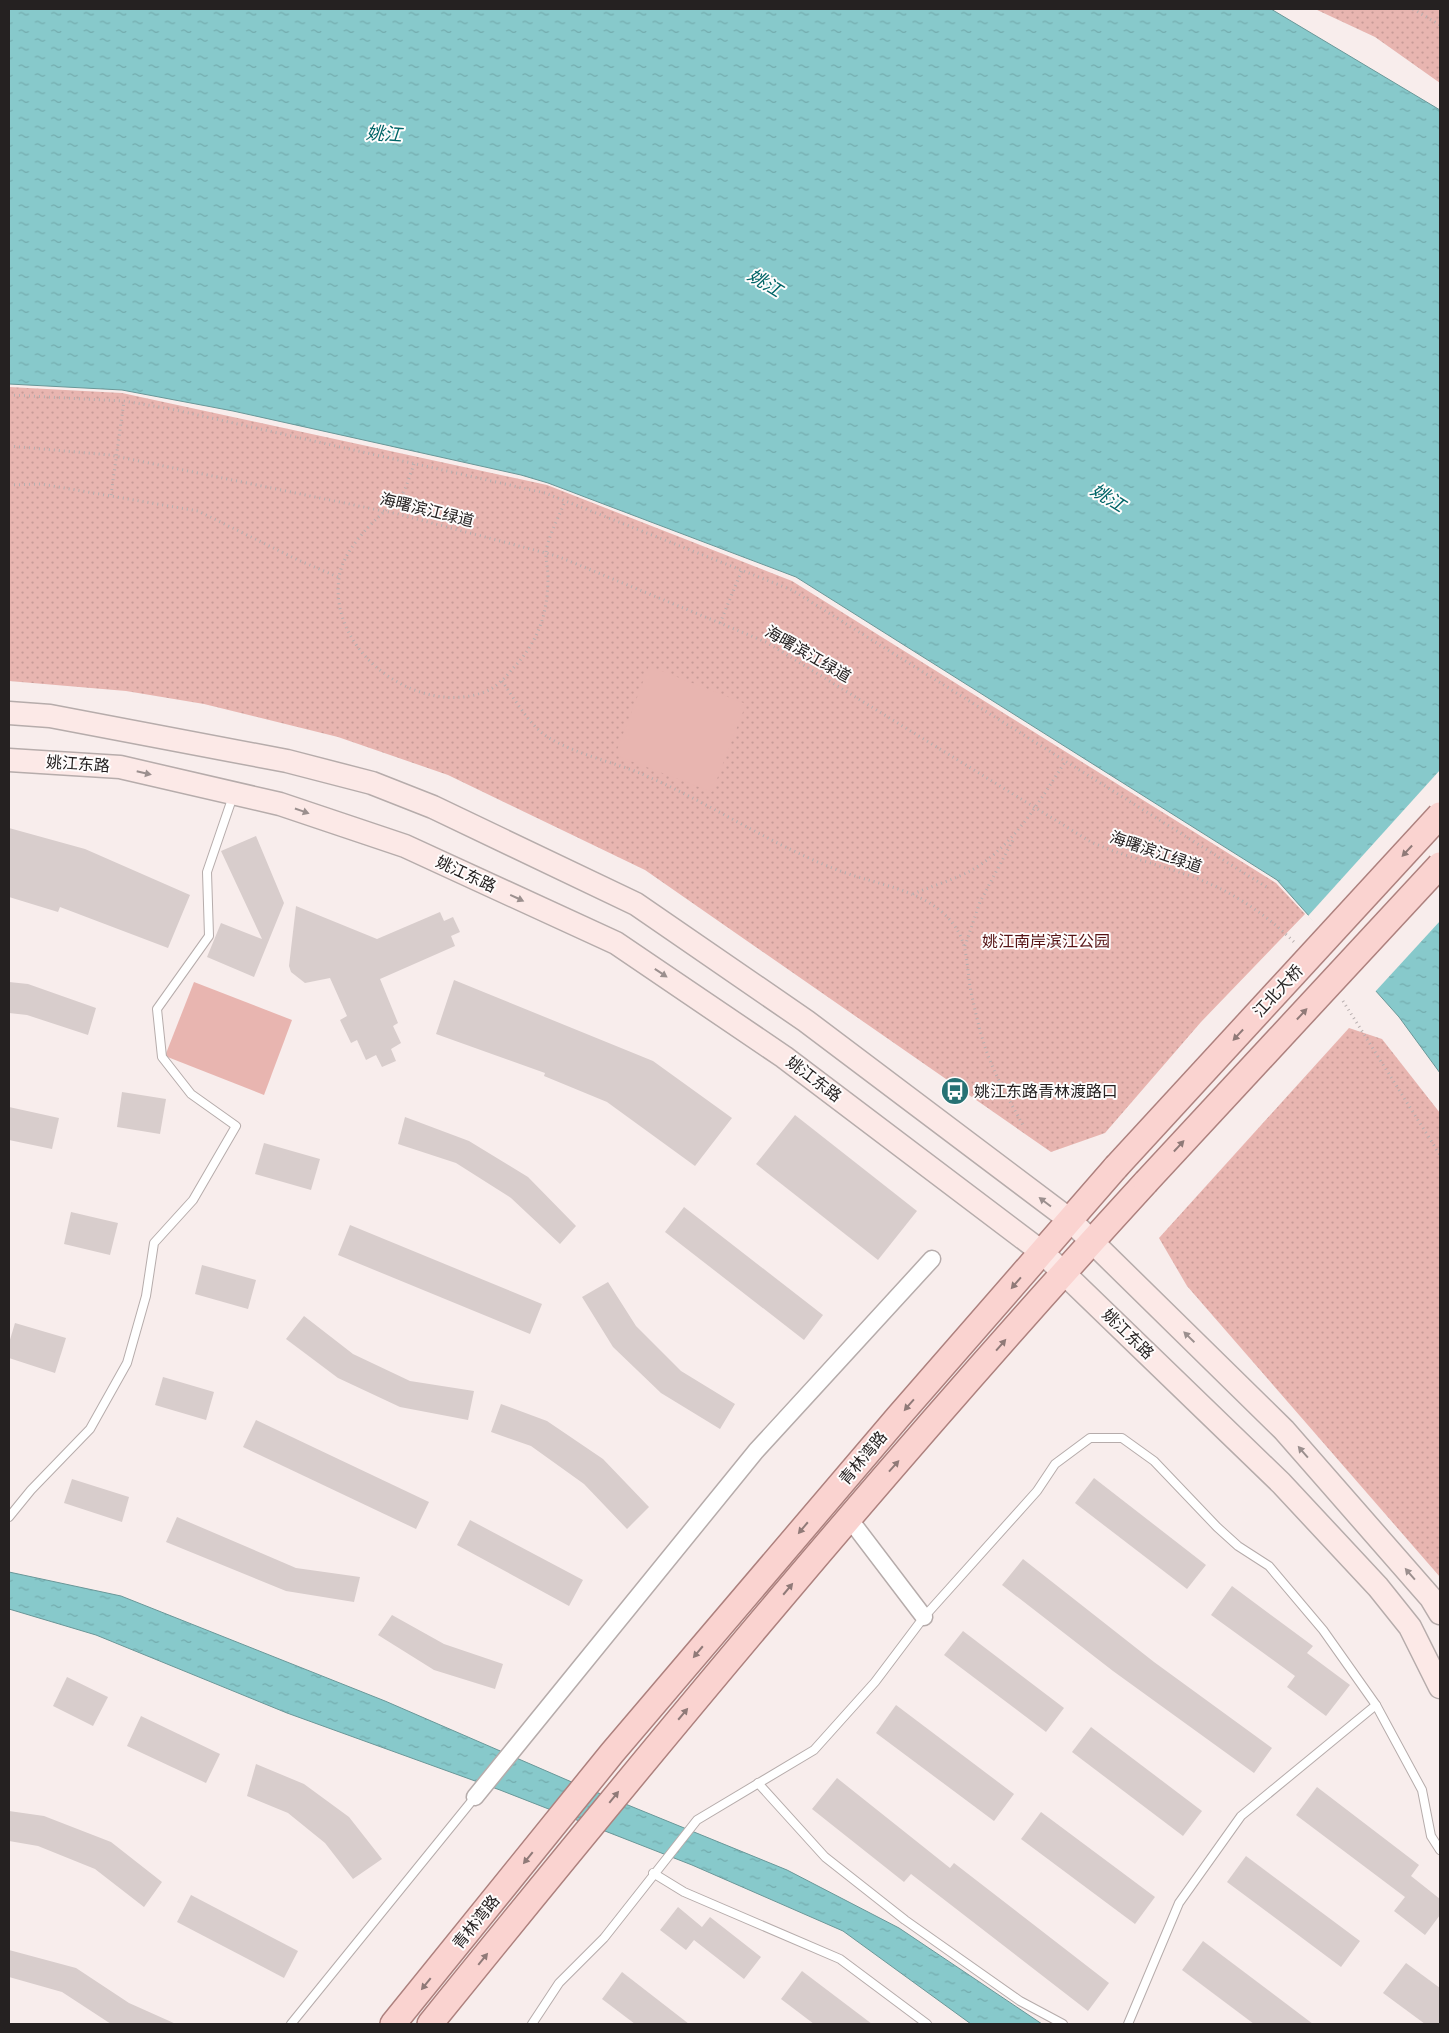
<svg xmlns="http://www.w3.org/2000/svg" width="1449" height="2033" font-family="'Fira Sans Condensed','Noto Sans SC',sans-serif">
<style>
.park{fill:url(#park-dots)}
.pitch{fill:#e8b5b0}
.water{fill:url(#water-ripples);stroke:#6a9798}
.pier{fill:#f8edec}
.building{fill:#d8cdcc}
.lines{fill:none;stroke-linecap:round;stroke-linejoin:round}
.lane-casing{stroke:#b6acab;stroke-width:10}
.street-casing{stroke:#b6acab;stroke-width:19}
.secondary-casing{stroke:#b6acab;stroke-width:25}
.primary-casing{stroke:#ad817e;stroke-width:28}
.path{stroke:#b8afaf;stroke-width:3;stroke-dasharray:1 4;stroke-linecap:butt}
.lane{stroke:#fff;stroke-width:8}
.street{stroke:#fff;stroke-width:16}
.secondary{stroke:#fce9e7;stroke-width:22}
.primary{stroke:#fad3d0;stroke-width:25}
.primary-bridge-casing{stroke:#ad817e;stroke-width:28;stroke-linecap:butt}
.primary-bridge{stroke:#fad3d0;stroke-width:25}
.oneway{fill:#9b8f8e}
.oneway2{fill:#907a78}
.labels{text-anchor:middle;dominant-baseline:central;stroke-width:4;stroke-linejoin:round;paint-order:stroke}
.street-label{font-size:16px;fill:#252121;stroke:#fefcfc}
.park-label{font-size:16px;fill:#551314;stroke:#fefcfc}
.poi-label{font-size:16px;fill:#252121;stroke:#fefcfc;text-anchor:start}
.water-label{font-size:18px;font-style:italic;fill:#006567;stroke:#fefcfc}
</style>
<defs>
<pattern id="park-dots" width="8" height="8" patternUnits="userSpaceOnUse" patternTransform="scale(1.25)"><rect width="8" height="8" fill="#e8b5b0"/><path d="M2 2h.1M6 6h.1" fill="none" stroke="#c79b97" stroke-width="1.8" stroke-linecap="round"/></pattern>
<pattern id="water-ripples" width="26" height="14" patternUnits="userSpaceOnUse" patternTransform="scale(1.25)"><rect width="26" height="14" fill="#87c9cb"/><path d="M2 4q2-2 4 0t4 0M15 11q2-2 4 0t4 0" fill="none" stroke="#74acae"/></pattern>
</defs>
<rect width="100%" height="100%" fill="#f8edec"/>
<g class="park">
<polygon points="1315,9 1440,9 1440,83 1375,37"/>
<polygon points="9,387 122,393 547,485 792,581 1276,883 1305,914 1201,1022 1105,1133 1051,1152 645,870 448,775 338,737 204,704 126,691 9,681"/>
<polygon points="1349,1028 1382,1039 1440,1113 1440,1577 1187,1286 1159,1238"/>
</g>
<g class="pitch">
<polygon points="649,666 746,704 712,792 615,755"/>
<polygon points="194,982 292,1020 264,1095 165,1056"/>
</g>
<g class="water">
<polygon points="9,9 1271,9 1440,110 1440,1073 1399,1017 1277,880 796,577 548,483 521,475 233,411 122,390 9,384"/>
<polygon points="9,1572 121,1596 385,1701 574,1783 787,1870 899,1928 1042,2024 971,2024 843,1931 692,1865 500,1790 287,1713 96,1635 9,1609"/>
</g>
<polygon class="pier" points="1440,770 1440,921 1374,993 1308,916"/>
<g class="building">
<polygon points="9,828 85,849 190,895 168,948 60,907 58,912 9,897"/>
<polygon points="256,836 284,903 254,977 207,957 221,923 262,939 221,851"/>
<polygon points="296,906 377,939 440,912 444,921 453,917 460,932 451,936 455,946 380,979 398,1023 393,1026 401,1043 391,1049 396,1061 382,1067 376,1055 366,1060 357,1040 351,1043 340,1020 347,1016 330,978 305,983 291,972 289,966"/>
<polygon points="454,980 653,1061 732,1118 695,1166 607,1102 544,1076 545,1073 436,1034"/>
<polygon points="9,982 28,984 96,1008 88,1035 27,1015 9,1013"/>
<polygon points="122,1092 166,1099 160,1134 117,1127"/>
<polygon points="9,1107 59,1118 52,1149 9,1140"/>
<polygon points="795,1115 917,1211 878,1260 756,1164"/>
<polygon points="405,1117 469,1141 528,1177 576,1226 560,1244 511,1198 456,1163 398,1144"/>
<polygon points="264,1143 320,1159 311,1190 255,1174"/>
<polygon points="684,1207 823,1315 804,1340 665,1232"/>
<polygon points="71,1212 118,1223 110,1255 64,1244"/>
<polygon points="350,1225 542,1304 530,1334 338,1255"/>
<polygon points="202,1265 256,1280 248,1309 195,1294"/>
<polygon points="608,1282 636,1326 681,1371 735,1404 720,1429 661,1393 613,1347 582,1297"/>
<polygon points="304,1316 353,1354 410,1381 474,1391 468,1420 400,1407 338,1378 286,1339"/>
<polygon points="15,1323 66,1338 55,1373 9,1358 9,1343"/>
<polygon points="163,1377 214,1392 206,1420 155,1405"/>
<polygon points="501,1404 547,1421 603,1459 649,1507 627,1529 584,1484 531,1446 491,1432"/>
<polygon points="256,1420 429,1502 416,1529 243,1447"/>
<polygon points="1094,1478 1206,1565 1187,1589 1075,1503"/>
<polygon points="72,1479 129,1497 122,1522 64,1503"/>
<polygon points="177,1517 296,1568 360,1577 354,1602 286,1591 166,1542"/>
<polygon points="470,1520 583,1580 569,1606 457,1545"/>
<polygon points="1023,1559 1154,1662 1272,1748 1254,1773 1113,1671 1002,1585"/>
<polygon points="1232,1586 1313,1646 1307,1653 1350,1685 1326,1716 1287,1687 1295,1676 1211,1615"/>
<polygon points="392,1615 444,1644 503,1664 495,1689 434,1670 378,1635"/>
<polygon points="963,1631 1064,1708 1046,1732 944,1655"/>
<polygon points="67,1677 108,1697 93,1726 53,1706"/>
<polygon points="896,1705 1014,1794 994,1821 876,1733"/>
<polygon points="141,1716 220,1754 206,1783 127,1746"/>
<polygon points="1091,1727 1202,1811 1183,1836 1072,1752"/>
<polygon points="256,1764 304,1784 349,1817 382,1859 353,1879 325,1843 288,1813 247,1796"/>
<polygon points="837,1778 950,1868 954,1863 1109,1983 1088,2011 911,1874 904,1882 812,1809"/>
<polygon points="1317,1787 1419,1865 1411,1876 1440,1899 1440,1915 1425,1935 1394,1911 1405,1897 1296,1815"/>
<polygon points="9,1811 44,1816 111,1842 162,1882 144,1907 95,1869 38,1846 9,1841"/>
<polygon points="1041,1812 1155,1897 1135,1924 1021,1839"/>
<polygon points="1246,1856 1360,1941 1341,1967 1227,1882"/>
<polygon points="191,1895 298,1951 284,1978 177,1922"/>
<polygon points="678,1907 702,1927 710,1917 761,1957 744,1979 694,1940 686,1950 660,1930"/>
<polygon points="1203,1941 1313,2024 1254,2024 1182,1970"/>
<polygon points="9,1950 76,1968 129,2003 176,2024 111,2024 62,1992 9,1977"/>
<polygon points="1406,1963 1440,1988 1440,2024 1425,2024 1383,1993"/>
<polygon points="802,1971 872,2024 814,2024 781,1999"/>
<polygon points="622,1972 689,2024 635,2024 602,1999"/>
</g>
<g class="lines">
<defs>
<g id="lane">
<polyline points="9,1517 31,1490 90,1429 127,1363 146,1296 154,1243 193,1200 236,1126 191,1094 162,1057 157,1009 209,936 207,872 233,796"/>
<polyline points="758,1783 825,1857 905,1920 1020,2001 1063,2024"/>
<polyline points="653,1873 684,1892 840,1959 927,2024"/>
<polyline points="291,2024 475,1797"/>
<polyline points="532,2024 559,1983 604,1938 697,1820 814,1750 875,1682 924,1617 1037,1491 1055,1464 1090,1438 1122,1438 1154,1461 1217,1527 1238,1546 1269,1566 1323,1630 1376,1705 1422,1790 1431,1836 1440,1850"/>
<polyline points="1128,2024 1179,1903 1241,1816 1376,1705"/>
</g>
<g id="street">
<polyline points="848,1517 924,1617"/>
<polyline points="475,1797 756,1451 932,1259"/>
</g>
<g id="secondary">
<polyline points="9,713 50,716 287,761 372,783 433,807 636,904 806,1021 1070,1220 1284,1430 1431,1598 1440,1613"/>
<polyline points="9,760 120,767 280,804 405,846 616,943 784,1057 1043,1253 1281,1483 1378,1587 1410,1627 1440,1687"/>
</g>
<g id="primary">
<polyline points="393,2024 612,1753 898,1417 1116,1167"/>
<path d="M430 2024C662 1737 897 1454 1146 1182"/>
</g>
</defs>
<use href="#lane" class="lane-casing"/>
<use href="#street" class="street-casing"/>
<use href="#secondary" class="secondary-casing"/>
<use href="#primary" class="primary-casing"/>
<g class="path">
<polyline points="1413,9 1440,25"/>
<polyline points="9,395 124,401 171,409 545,493 792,590 1268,888"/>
<path d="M9 446 110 455 398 514 557 556 766 642 1091 842C1125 857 1161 865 1196 878 1233 892 1267 915 1295 943"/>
<path d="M414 464C410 475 406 489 400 499 396 503 389 507 385 511 367 527 342 553 339 578 328 652 419 719 487 691 498 686 507 676 515 666 539 640 548 612 548 577 548 569 546 562 546 554 546 540 560 515 565 501"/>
<polyline points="9,485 41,484 198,511 298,560 338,577"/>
<polyline points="111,495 124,401"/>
<polyline points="720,623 742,570"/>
<path d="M502 681C514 698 525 718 541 732 563 751 614 762 642 774 708 802 768 843 835 869 869 883 916 888 943 913 970 937 965 960 971 992 975 1010 979 1029 985 1047 994 1074 1009 1100 1023 1125"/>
<path d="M913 894C934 885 958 879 977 867 1017 841 1040 800 1065 762"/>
<polyline points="965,946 980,902 1014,838"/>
<polyline points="1343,1001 1440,1155"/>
</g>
<use href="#lane" class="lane"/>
<use href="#street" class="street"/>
<use href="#secondary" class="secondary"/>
<use href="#primary" class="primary"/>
<defs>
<g id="primary-bridge">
<polyline points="1116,1167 1440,815"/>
<polyline points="1146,1182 1440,865"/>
</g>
</defs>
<use href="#primary-bridge" class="primary-bridge-casing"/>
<use href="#primary-bridge" class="primary-bridge"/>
</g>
<defs><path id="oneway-solid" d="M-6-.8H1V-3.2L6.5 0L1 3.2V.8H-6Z" transform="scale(1.25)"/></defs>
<g class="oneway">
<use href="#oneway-solid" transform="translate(144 773) rotate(13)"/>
<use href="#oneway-solid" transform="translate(302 811) rotate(19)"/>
<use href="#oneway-solid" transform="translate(517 898) rotate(25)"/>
<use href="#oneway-solid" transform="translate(661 973) rotate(34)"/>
<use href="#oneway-solid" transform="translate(1045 1202) rotate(-143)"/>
<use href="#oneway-solid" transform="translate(1189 1337) rotate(-136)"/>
<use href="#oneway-solid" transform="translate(1303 1452) rotate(-131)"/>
<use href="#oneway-solid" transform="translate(1410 1574) rotate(-131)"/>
</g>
<g class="oneway2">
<use href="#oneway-solid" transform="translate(1407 851) rotate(133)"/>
<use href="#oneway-solid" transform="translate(1302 1014) rotate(-47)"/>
<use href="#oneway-solid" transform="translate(1238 1035) rotate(133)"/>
<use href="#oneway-solid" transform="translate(1179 1146) rotate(-47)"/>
<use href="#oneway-solid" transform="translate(1016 1283) rotate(131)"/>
<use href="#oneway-solid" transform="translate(1001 1345) rotate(-49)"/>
<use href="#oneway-solid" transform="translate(909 1405) rotate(131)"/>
<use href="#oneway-solid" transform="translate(894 1466) rotate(-48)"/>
<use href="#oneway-solid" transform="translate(803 1528) rotate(130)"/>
<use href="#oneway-solid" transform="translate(788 1589) rotate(-50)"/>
<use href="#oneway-solid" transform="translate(698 1652) rotate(130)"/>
<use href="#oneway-solid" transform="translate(683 1714) rotate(-50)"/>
<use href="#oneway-solid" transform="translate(614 1797) rotate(-51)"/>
<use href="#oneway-solid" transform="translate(528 1858) rotate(129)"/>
<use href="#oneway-solid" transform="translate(483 1959) rotate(-51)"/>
<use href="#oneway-solid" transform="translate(426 1984) rotate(129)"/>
</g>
<defs>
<symbol id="bus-disc" viewBox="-11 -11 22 22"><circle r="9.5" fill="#277274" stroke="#fefcfc"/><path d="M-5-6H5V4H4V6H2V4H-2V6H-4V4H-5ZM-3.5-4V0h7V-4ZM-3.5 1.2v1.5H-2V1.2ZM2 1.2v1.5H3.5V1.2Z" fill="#fff"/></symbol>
</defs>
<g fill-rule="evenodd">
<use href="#bus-disc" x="939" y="1075" width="32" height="32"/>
</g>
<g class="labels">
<g class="street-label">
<text transform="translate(427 510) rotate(14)">海曙滨江绿道</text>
<text transform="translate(808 654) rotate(30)">海曙滨江绿道</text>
<text transform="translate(78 764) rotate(4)">姚江东路</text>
<text transform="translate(1156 852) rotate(19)">海曙滨江绿道</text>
<text transform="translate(466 874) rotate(25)">姚江东路</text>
<text transform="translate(1278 991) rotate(-47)">江北大桥</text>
<text transform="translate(814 1079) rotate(37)">姚江东路</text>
<text transform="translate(1128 1334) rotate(44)">姚江东路</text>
<text transform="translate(863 1458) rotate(-50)">青林湾路</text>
<text transform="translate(476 1922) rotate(-51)">青林湾路</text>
</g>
<g class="park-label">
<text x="1046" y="941">姚江南岸滨江公园</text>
</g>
<g class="poi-label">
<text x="974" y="1091">姚江东路青林渡路口</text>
</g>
<g class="water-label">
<text transform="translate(384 134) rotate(4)">姚江</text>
<text transform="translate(765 283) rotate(32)">姚江</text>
<text transform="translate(1108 498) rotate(32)">姚江</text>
</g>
</g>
<rect width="1449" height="2033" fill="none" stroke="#252121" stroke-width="20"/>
</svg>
